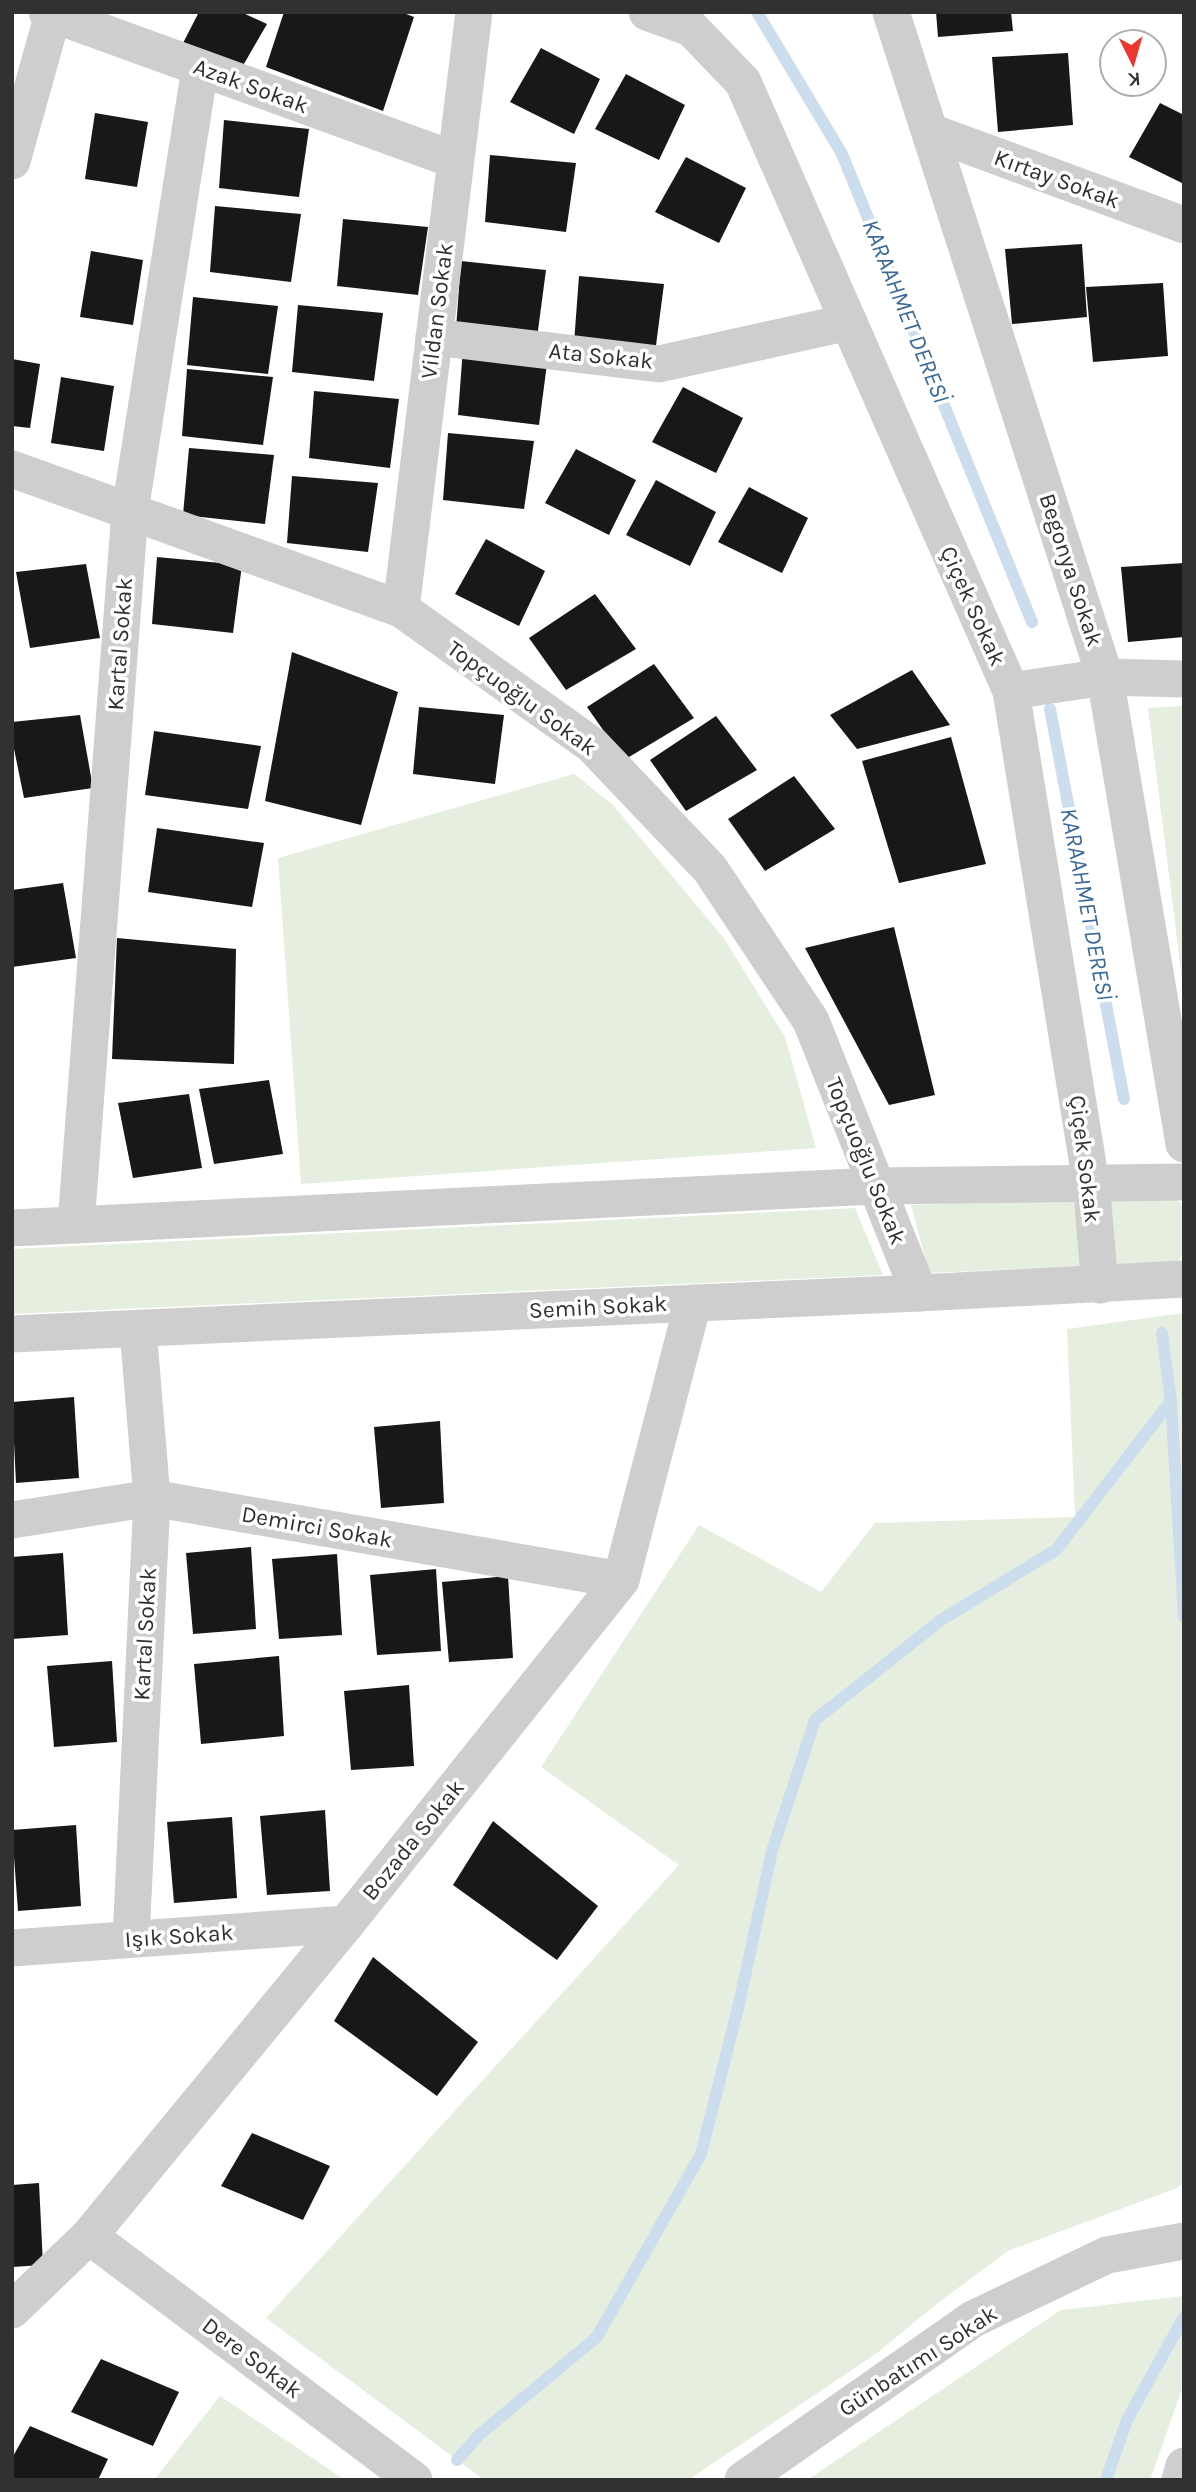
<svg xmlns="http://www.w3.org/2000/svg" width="1196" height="2492" font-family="Karla,sans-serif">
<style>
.green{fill:#e6eee0}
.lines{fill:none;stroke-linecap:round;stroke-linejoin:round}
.stream{stroke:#cde;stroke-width:12}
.building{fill:#181818}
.street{stroke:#cecece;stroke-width:37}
.labels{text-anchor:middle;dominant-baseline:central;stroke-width:7;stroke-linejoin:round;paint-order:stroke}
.street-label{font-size:23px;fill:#313131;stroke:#fff}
.water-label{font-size:24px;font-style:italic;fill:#3b6a98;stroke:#fff}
</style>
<rect width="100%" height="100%" fill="#fff"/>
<g class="green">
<polygon points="1184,706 1184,994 1148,708"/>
<polygon points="574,774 613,805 723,937 785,1037 816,1148 301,1184 278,858"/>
<polygon points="1168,1193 1180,1203 1184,1210 1184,1253 1179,1260 1167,1270 1153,1276 1113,1263 1104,1210 1113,1199"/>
<polygon points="1073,1199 1085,1266 929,1273 911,1205"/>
<polygon points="855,1208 883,1275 12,1314 12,1249"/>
<polygon points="1184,1313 1184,2182 1177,2188 1008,2251 939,2302 877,2353 688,2480 484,2480 266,2318 679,1865 541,1767 699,1525 821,1592 875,1523 1075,1517 1067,1329"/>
<polygon points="1184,2296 1184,2383 1150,2480 807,2480 1061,2310"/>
<polygon points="220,2396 345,2480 154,2480"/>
</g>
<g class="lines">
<g class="stream">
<polyline points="757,12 842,154 1032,622"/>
<polyline points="1050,709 1124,1099"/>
<polyline points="1162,1333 1171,1401 1184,1617"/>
<polyline points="457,2460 480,2434 597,2337 701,2154 739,2004 772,1851 815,1720 941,1620 1056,1550 1171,1401"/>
<polyline points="1106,2480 1127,2420 1184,2317"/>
</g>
</g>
<g class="building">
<polygon points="199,12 241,12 267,24 241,69 183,43"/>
<polygon points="284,12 401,12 414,17 383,111 266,67"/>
<polygon points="936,12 1011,12 1013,31 938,37"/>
<polygon points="541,48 600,79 574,134 510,102"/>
<polygon points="1068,53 1073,125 998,132 992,57"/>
<polygon points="626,74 685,105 659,160 595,129"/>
<polygon points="1160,103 1184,115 1184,184 1129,157"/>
<polygon points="95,113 148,122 137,187 85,179"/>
<polygon points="224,120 309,129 299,197 219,188"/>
<polygon points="490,155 576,163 566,232 485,222"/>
<polygon points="686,157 746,188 719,243 655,212"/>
<polygon points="215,206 301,214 291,282 210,272"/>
<polygon points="343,219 428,227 418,295 337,286"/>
<polygon points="1082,244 1087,317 1012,324 1005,249"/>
<polygon points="91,251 143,260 133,325 80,317"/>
<polygon points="461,261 546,270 537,338 456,329"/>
<polygon points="579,276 664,284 655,353 574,343"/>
<polygon points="1163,283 1168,356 1093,362 1086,287"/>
<polygon points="193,297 278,306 268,374 187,365"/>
<polygon points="298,305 383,313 374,381 292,372"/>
<polygon points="463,348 548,356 539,425 458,415"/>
<polygon points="12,359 40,364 30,428 12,426"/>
<polygon points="187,369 273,377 263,445 182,436"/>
<polygon points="61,377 114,386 104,451 51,443"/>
<polygon points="683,387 743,418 716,473 652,442"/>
<polygon points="314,391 399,399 390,468 309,458"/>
<polygon points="448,433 534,441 524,509 443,500"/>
<polygon points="189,448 274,455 265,524 183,515"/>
<polygon points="576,449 636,480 609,535 545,503"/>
<polygon points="292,476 378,483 368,552 287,543"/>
<polygon points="656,480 716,512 690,566 626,535"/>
<polygon points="749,487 808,518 782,573 718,542"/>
<polygon points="486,539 545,571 519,626 455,594"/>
<polygon points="157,557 242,565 233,633 152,624"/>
<polygon points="1184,563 1184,637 1128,642 1121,567"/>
<polygon points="86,564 100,638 30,648 16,572"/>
<polygon points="595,594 636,649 566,690 529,638"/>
<polygon points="292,652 398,692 361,825 265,801"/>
<polygon points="654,664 694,718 624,760 587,707"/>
<polygon points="912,670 950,725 857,749 830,715"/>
<polygon points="419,707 504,715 495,784 413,774"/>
<polygon points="80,715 93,788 24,798 12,739 12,722"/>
<polygon points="716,716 757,770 686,811 650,760"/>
<polygon points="154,731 261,746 248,809 145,795"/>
<polygon points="951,737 986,864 899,883 862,761"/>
<polygon points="794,776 835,829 765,871 728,819"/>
<polygon points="157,828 264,843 252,907 148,892"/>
<polygon points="63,883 76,958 12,967 12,890"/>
<polygon points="894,927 935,1095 889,1105 805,948"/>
<polygon points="117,938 236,949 234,1064 112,1059"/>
<polygon points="269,1080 283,1154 214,1164 199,1089"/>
<polygon points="189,1094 202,1168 133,1178 118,1103"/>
<polygon points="74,1397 79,1478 16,1483 12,1402"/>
<polygon points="440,1421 444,1503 381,1508 374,1427"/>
<polygon points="251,1547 256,1629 193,1634 186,1553"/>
<polygon points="63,1553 68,1635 12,1639 12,1557"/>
<polygon points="337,1554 342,1635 279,1639 272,1559"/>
<polygon points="436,1569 441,1651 377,1655 370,1575"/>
<polygon points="508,1576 513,1658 449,1662 442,1582"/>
<polygon points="279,1656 284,1736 201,1744 194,1664"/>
<polygon points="112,1661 117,1742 54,1747 47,1666"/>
<polygon points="409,1685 414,1766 351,1770 344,1691"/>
<polygon points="325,1810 330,1891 267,1895 260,1816"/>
<polygon points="232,1817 237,1898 174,1903 167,1822"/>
<polygon points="493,1821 598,1906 557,1960 453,1885"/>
<polygon points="76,1825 81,1906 18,1911 12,1830"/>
<polygon points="373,1957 478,2042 437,2096 334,2021"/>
<polygon points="252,2133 330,2166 303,2220 221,2186"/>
<polygon points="39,2183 43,2265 12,2267 12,2185"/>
<polygon points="101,2359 179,2392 153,2446 71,2412"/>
<polygon points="30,2426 108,2459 98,2480 12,2480 12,2458"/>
</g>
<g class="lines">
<g class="street">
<polyline points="47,12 455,160"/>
<polyline points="647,12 691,28 743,82 1011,691 1091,1183 1100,1285"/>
<polyline points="891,12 1105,677 1184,1144"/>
<polyline points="931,132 1184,225"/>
<polyline points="12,161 53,14"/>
<polyline points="434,337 659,364 849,322"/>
<polyline points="12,469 401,609 592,745 710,869 811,1021 919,1293"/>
<polyline points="401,609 474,12"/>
<polyline points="1011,691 1105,677 1184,679"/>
<polyline points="76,1225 130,511 200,68"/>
<polyline points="12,1228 875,1186 1184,1182"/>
<polyline points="12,1334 919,1293 1184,1279"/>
<polyline points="12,1520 152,1498 621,1580"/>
<polyline points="131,1939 152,1498 138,1329"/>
<polyline points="12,1948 346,1924"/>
<polyline points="89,2236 414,2480"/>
<polyline points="12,2310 89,2236 346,1924 621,1580 693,1303"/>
<polyline points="743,2480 973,2319 1107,2255 1184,2241"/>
<polyline points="1180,2480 1184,2466"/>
</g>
</g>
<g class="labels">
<g class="street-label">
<text transform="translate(251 86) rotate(20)">Azak Sokak</text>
<text transform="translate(1057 179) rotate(20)">Kırtay Sokak</text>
<text transform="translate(437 311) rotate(-83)">Vildan Sokak</text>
<text transform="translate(601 356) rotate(6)">Ata Sokak</text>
<text transform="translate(1071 570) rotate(72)">Begonya Sokak</text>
<text transform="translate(973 606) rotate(66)">Çiçek Sokak</text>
<text transform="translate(120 644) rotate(-86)">Kartal Sokak</text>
<text transform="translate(522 698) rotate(36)">Topçuoğlu Sokak</text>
<text transform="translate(1085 1159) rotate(83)">Çiçek Sokak</text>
<text transform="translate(866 1161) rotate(68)">Topçuoğlu Sokak</text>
<text transform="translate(598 1307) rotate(-3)">Semih Sokak</text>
<text transform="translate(317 1527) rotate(10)">Demirci Sokak</text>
<text transform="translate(145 1634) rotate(-87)">Kartal Sokak</text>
<text transform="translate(413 1840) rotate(-51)">Bozada Sokak</text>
<text transform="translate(179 1936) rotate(-4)">Işık Sokak</text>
<text transform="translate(252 2358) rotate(37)">Dere Sokak</text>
<text transform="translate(918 2361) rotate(-33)">Günbatımı Sokak</text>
</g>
<g class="water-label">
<text transform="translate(906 311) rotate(68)">KARAAHMET DERESİ</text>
<text transform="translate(1087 904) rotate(79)">KARAAHMET DERESİ</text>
</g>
</g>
<rect width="1196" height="2492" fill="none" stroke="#313131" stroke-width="28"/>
<g transform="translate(1133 63) rotate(175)"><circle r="33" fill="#ffffff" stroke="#adadad" stroke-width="2"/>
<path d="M0-5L12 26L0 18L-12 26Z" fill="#ec3730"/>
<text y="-10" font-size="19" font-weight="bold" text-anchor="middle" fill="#313131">K</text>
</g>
</svg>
